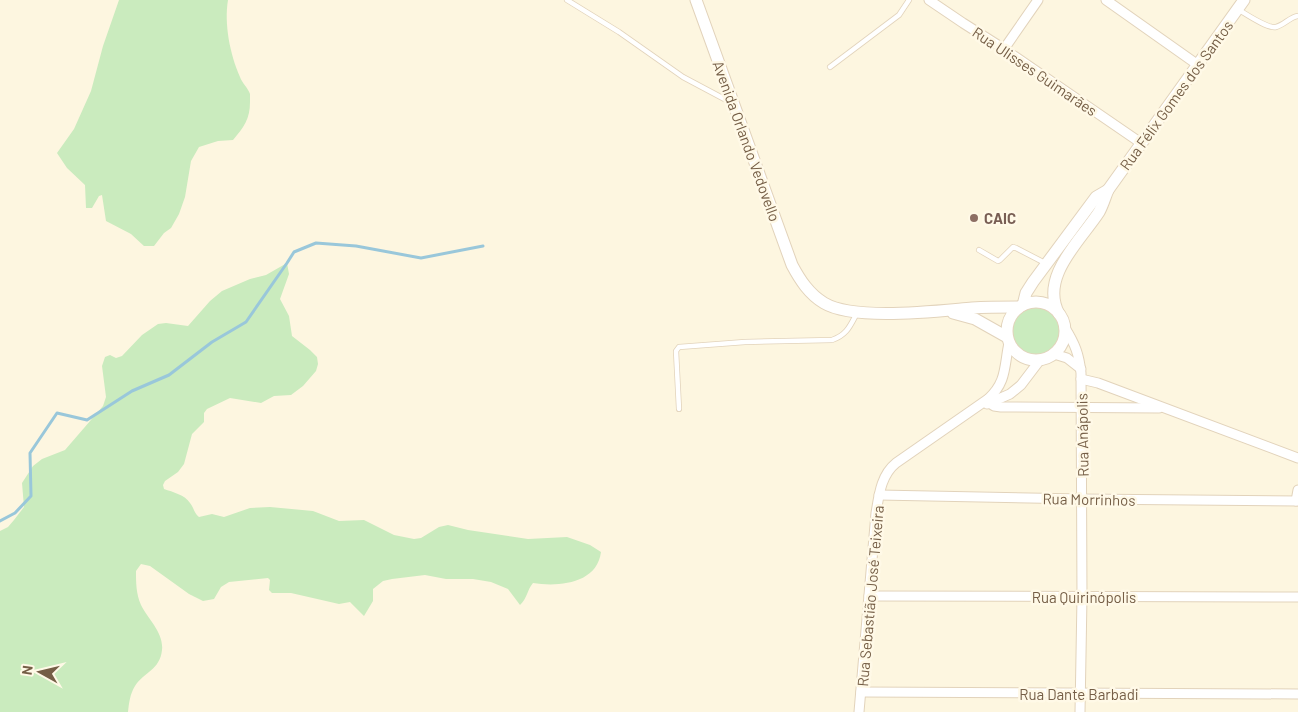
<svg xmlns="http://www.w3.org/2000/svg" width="1298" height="712" font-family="Barlow,sans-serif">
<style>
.green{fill:#caebbe}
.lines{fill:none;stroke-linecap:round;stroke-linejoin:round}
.stream{stroke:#99c7da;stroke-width:3}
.service-casing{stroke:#e2d3bb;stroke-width:6}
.minor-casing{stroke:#e2d3bb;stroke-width:11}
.tertiary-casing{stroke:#e2d3bb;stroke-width:13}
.service{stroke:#fff;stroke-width:4.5}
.minor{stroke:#fff;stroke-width:9}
.tertiary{stroke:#fff;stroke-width:11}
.education-dot{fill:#8d6e63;stroke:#fff9e7;stroke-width:2}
.labels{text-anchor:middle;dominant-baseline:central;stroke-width:5;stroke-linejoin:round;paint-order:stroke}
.street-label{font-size:15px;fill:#755e46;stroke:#fff9e7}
.education-label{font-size:15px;font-weight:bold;fill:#785e54;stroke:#fff9e7;text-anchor:start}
</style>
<rect width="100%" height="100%" fill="#fdf6e0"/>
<g class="green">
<path d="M119 0H228C224 24 230 54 240 77 242 83 248 88 250 94 250 94 250 101 250 102 250 119 244 127 233 140L218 141 199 147 191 161 185 197 179 214 171 228 164 233 154 246H144L131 234 106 221 102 195 99 196 92 208H86L85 185 67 168 57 153 74 129 91 91 103 46Z"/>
<path d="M287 263 289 274 280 299 289 316 292 336 310 350 317 357 318 364 316 371 303 386 291 395 274 396 261 403 230 398 207 409 204 413V422L192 434 184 464 178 472 165 481 163 485 164 489C173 492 185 495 190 503 194 508 194 513 199 517L212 514 224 517 250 508 270 507 313 511 339 521 364 520 394 535 414 539 421 538 439 527 448 525 468 530 528 539 567 537 590 545 601 552C597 584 558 587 533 583 527 590 527 599 520 605L508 589 491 582 473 579H446L425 575 392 579 383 581 373 589V601L364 616 350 602 339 604 291 593H272L269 590 270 580 268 578 229 582 221 587 214 599 203 601 189 594 150 566 141 564 136 571C136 582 136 594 141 605 148 619 164 633 162 650 160 670 144 672 135 686 130 694 129 703 128 712H0V531L8 527 14 520 24 507 22 483 33 466 42 459 65 450 103 406 106 397 102 366 105 357 110 355 116 358 122 356 142 335 158 324 166 323 188 326 210 301 222 291 250 279 266 275Z"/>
<circle cx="1035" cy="331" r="25"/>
</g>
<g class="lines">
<polyline class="stream" points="0,521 15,513 31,496 30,453 57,413 87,420 132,391 169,375 212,342 246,322 287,263 294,252 316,243 356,246 421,258 483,246"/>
<defs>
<g id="service">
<polyline points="567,0 619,32 683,77 730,102"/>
<path d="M1239 10C1246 14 1268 29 1276 27 1284 25 1290 17 1298 16"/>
<polyline points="830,67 899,15 909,0"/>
<polyline points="979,250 998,261 1000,260 1013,247 1016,248 1045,263"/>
<path d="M679 409 676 351 679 347 745 342 832 340C847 335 850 326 857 313"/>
</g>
<g id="minor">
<polyline points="929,0 963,23 1004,49 1141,143"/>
<polyline points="1106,0 1198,65"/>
<polyline points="1004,49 1038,0"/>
<path d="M1065 328C1075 344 1079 354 1081 373L1082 597 1080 712"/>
<polyline points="1054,354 1067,358 1081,369"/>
<polyline points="1081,379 1098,383 1298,458"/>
<polyline points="988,399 989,403 994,406 1001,407 1159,408"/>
<polyline points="987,404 1010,394 1021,385 1040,360"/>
<polyline points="879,495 1082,499 1298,501"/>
<polyline points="1296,501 1298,490"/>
<polyline points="869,596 1298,597"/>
<polyline points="861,692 1298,694"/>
<path d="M859 712 876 513C879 495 881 475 896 463L988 399C1007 382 1004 366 1009 343"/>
</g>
<g id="tertiary">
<path d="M696 0 792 265C800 280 809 294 824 303 854 321 936 311 972 308 988 307 1003 307 1019 307"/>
<circle cx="1036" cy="331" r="29"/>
<polyline points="1023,305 1026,293 1033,282 1096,197 1108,190"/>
<polyline points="953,313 975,319 1007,337"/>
<path d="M1059 314C1039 277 1081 240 1099 212 1103 205 1105 197 1108 190L1244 0"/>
</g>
</defs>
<use href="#service" class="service-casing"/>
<use href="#minor" class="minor-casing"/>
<use href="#tertiary" class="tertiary-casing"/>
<use href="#service" class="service"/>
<use href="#minor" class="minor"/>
<use href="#tertiary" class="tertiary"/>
</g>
<circle class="education-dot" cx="974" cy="218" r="5"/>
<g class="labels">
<g class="street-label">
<text transform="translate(1035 71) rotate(34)">Rua Ulisses Guimarães</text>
<text transform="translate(1176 95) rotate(-54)">Rua Félix Gomes dos Santos</text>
<text transform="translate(747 141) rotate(70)">Avenida Orlando Vedovello</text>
<text transform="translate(1082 435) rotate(-91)">Rua Anápolis</text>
<text transform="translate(1089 499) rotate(1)">Rua Morrinhos</text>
<text transform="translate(870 596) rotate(-85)">Rua Sebastião José Teixeira</text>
<text x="1084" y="597">Rua Quirinópolis</text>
<text x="1079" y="694">Rua Dante Barbadi</text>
</g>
<g class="education-label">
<text x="984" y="218">CAIC</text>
</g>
</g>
<g transform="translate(40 672) rotate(278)" stroke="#fff9e7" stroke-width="4" paint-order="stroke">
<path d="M0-4L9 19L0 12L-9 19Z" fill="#755e46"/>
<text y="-8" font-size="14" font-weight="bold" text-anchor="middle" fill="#755e46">N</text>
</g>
</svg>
